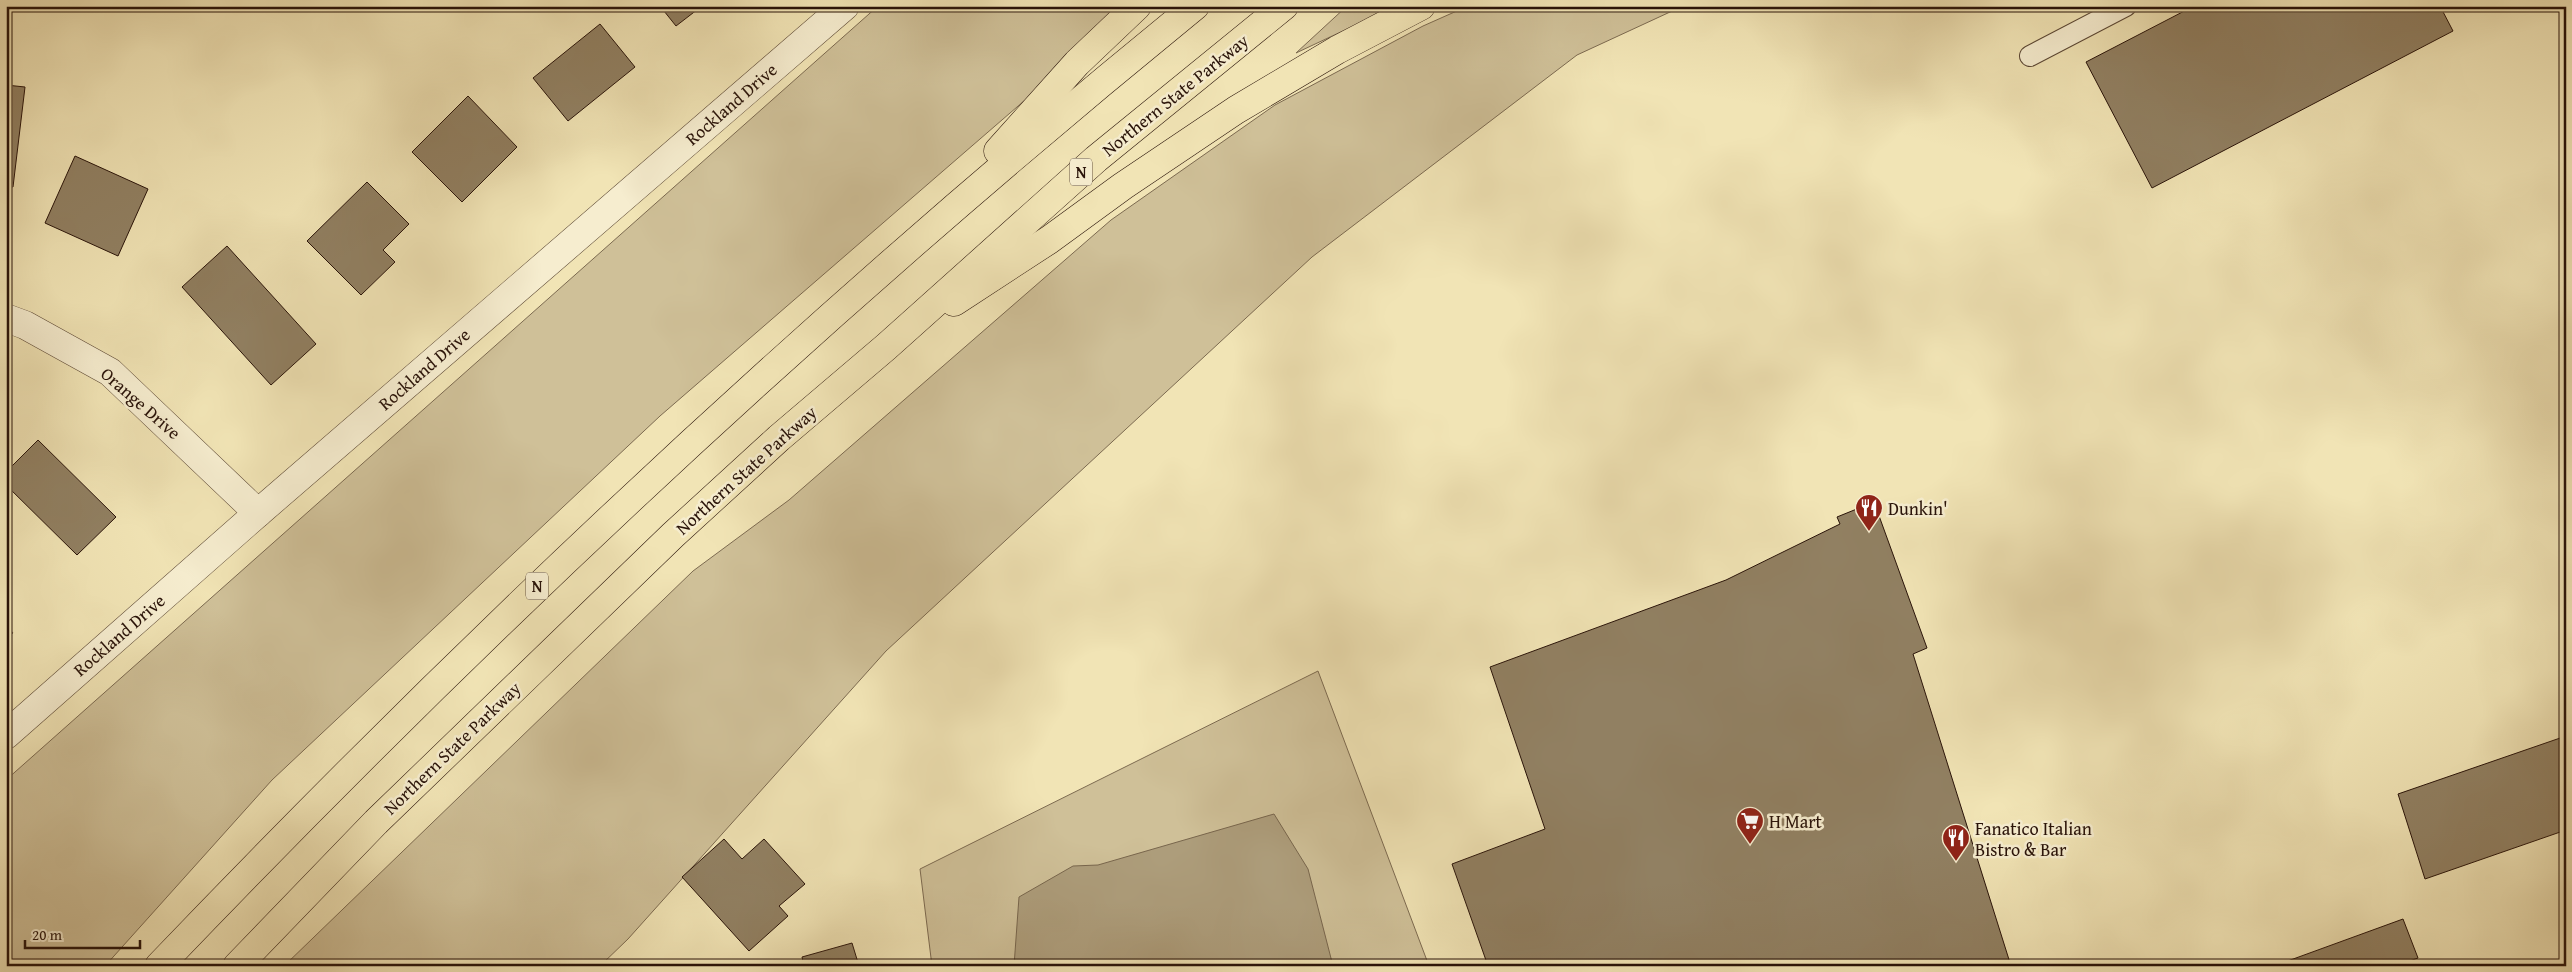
<svg xmlns="http://www.w3.org/2000/svg" width="2572" height="972" font-family="'Gentium Book Plus',serif">
<style>
.green{fill:#cfc098;stroke:#7c6a50}
.water{fill:#ad9d7b;stroke:#78664d}
.building{fill:#918062;stroke:#291309}
.lines{fill:none;stroke-linecap:round;stroke-linejoin:round}
.service-casing{stroke:#5b4734;stroke-width:22}
.minor-casing{stroke:#5b4734;stroke-width:29}
.motorway-casing{stroke:#291309;stroke-width:29}
.service{stroke:#f6edcf;stroke-width:20}
.minor{stroke:#f6edcf;stroke-width:28}
.motorway{stroke:#f1e4b5;stroke-width:28}
.labels{text-anchor:middle;dominant-baseline:central;stroke-width:5;stroke-linejoin:round;paint-order:stroke}
.shield{fill:#f6edcf;stroke:#665444;stroke-width:1}
.shield-label{font-size:16px;font-weight:bold;fill:#291309}
.street-label{font-size:18px;fill:#291309;stroke:#f6edcf}
.poi-label{font-size:18px;fill:#291309;stroke:#f6edcf;text-anchor:start}
</style>
<rect width="100%" height="100%" fill="#f1e4b5"/>
<filter id="stains"><feTurbulence type="fractalNoise" baseFrequency=".004" numOctaves="4"/><feColorMatrix values="0 0 0 0 .2 0 0 0 0 .09 0 0 0 0 .02 0 0 0 .5 -.17"/></filter>
<radialGradient id="worn" r=".72"><stop offset=".6" stop-color="#630" stop-opacity="0"/><stop offset="1" stop-color="#630" stop-opacity=".3"/></radialGradient>
<g class="green">
<polygon points="878,6 1124,6 1099,36 660,416 272,780 105,966 6,966 6,780"/>
<polygon points="1347,6 1396,6 1296,53"/>
<polygon points="1468,6 1683,6 1577,55 1312,257 886,651 628,939 600,966 284,966 693,571 789,500 1111,220 1275,105 1423,26"/>
<polygon points="1318,671 1429,966 932,966 920,869"/>
</g>
<polygon class="water" points="1274,814 1308,869 1333,966 1014,966 1019,897 1073,866 1098,865"/>
<g class="building">
<polygon points="660,6 702,6 676,26"/>
<polygon points="2194,6 2440,6 2453,31 2152,188 2086,62"/>
<polygon points="600,24 635,67 568,121 533,78"/>
<polygon points="6,85 25,87 13,187 6,186"/>
<polygon points="468,96 517,147 462,202 412,152"/>
<polygon points="75,156 148,189 118,256 45,223"/>
<polygon points="367,182 409,224 383,250 395,262 361,295 307,241"/>
<polygon points="227,246 316,344 271,385 182,287"/>
<polygon points="38,440 116,517 77,555 6,485 6,472"/>
<polygon points="1874,502 1927,648 1913,654 2011,966 1488,966 1452,864 1545,829 1490,667 1726,580 1840,524 1837,517"/>
<polygon points="6,625 13,633 6,638"/>
<polygon points="2566,736 2566,830 2425,879 2398,794"/>
<polygon points="724,839 742,859 764,839 805,884 779,906 788,916 749,951 682,877"/>
<polygon points="2403,919 2418,958 2407,962 2408,966 2274,966"/>
<polygon points="852,943 859,966 804,966 802,957"/>
</g>
<g class="lines">
<defs>
<polyline id="service" points="2030,56 2126,6"/>
<g id="minor">
<polyline points="6,318 25,325 110,372 258,513"/>
<polyline points="6,735 258,513 845,6"/>
</g>
<g id="motorway">
<polyline points="998,151 1077,63 1137,6"/>
<polyline points="954,302 1049,240 1123,186 1236,110 1337,50 1421,6"/>
<path d="M159 966C485 625 829 304 1195 6"/>
<polyline points="237,966 376,822 673,535 779,438 886,347 1096,159 1284,6"/>
</g>
</defs>
<use href="#service" class="service-casing"/>
<use href="#minor" class="minor-casing"/>
<use href="#motorway" class="motorway-casing"/>
<use href="#service" class="service"/>
<use href="#minor" class="minor"/>
<use href="#motorway" class="motorway"/>
</g>
<defs>
<symbol id="restaurant-pin" viewBox="-11 -11 22 30"><path d="M0 17L-7.5 6A9.5 9.5 0 1 1 7.5 6Z" fill="#8f2418" stroke="#f6edcf"/><path d="M-5-6h1v4h1v-4h1v4h1v-4h1v5L-1.5 .5V6h-2V.5L-5-1ZM5-6V6H3V1.5H1.5Q1.5-4 5-6Z" fill="#fff"/></symbol>
<symbol id="supermarket-pin" viewBox="-11 -11 22 30"><path d="M0 17L-7.5 6A9.5 9.5 0 1 1 7.5 6Z" fill="#8f2418" stroke="#f6edcf"/><path d="M-6-5.5h2.5l.6 2H6L4.5 2H-2.5L-4.4-4H-6ZM-1.5 3.2a1.3 1.3 0 1 0 .1 0ZM3 3.2a1.3 1.3 0 1 0 .1 0Z" fill="#fff"/></symbol>
</defs>
<g fill-rule="evenodd">
<use href="#restaurant-pin" x="1853" y="492" width="32" height="43"/>
<use href="#supermarket-pin" x="1734" y="805" width="32" height="43"/>
<use href="#restaurant-pin" x="1940" y="822" width="32" height="43"/>
</g>
<g class="labels">
<g class="shield">
<rect x="1070" y="158.5" width="22" height="27" rx="4"/>
<rect x="526" y="572.5" width="22" height="27" rx="4"/>
</g>
<g class="shield-label">
<text x="1081" y="172">N</text>
<text x="537" y="586">N</text>
</g>
<g class="street-label">
<text transform="translate(1175 95) rotate(-39)">Northern State Parkway</text>
<text transform="translate(731 104) rotate(-41)">Rockland Drive</text>
<text transform="translate(424 369) rotate(-41)">Rockland Drive</text>
<text transform="translate(141 403) rotate(41)">Orange Drive</text>
<text transform="translate(746 470) rotate(-42)">Northern State Parkway</text>
<text transform="translate(119 635) rotate(-41)">Rockland Drive</text>
<text transform="translate(452 748) rotate(-44)">Northern State Parkway</text>
</g>
<g class="poi-label">
<text x="1888" y="508">Dunkin'</text>
<text x="1769" y="821">H Mart</text>
<text x="1975" y="828">Fanatico Italian<tspan x="1975" dy="21">Bistro &amp; Bar</tspan></text>
</g>
</g>
<rect width="2572" height="972" fill="none" stroke="#f1e4b5" stroke-width="25"/>
<rect x="8" y="8" width="2557" height="957" fill="none" stroke="#291309" stroke-width="2.5"/>
<rect x="12" y="12" width="2547" height="947" fill="none" stroke="#291309"/>
<path d="M25 940v8h115v-8" fill="none" stroke="#291309" stroke-width="2.5"/>
<text x="32" y="940" font-size="15" fill="#291309" stroke="#f6edcf" stroke-width="4" paint-order="stroke">20 m</text>
<rect width="100%" height="100%" filter="url(#stains)"/>
<rect width="100%" height="100%" fill="url(#worn)"/>
</svg>
